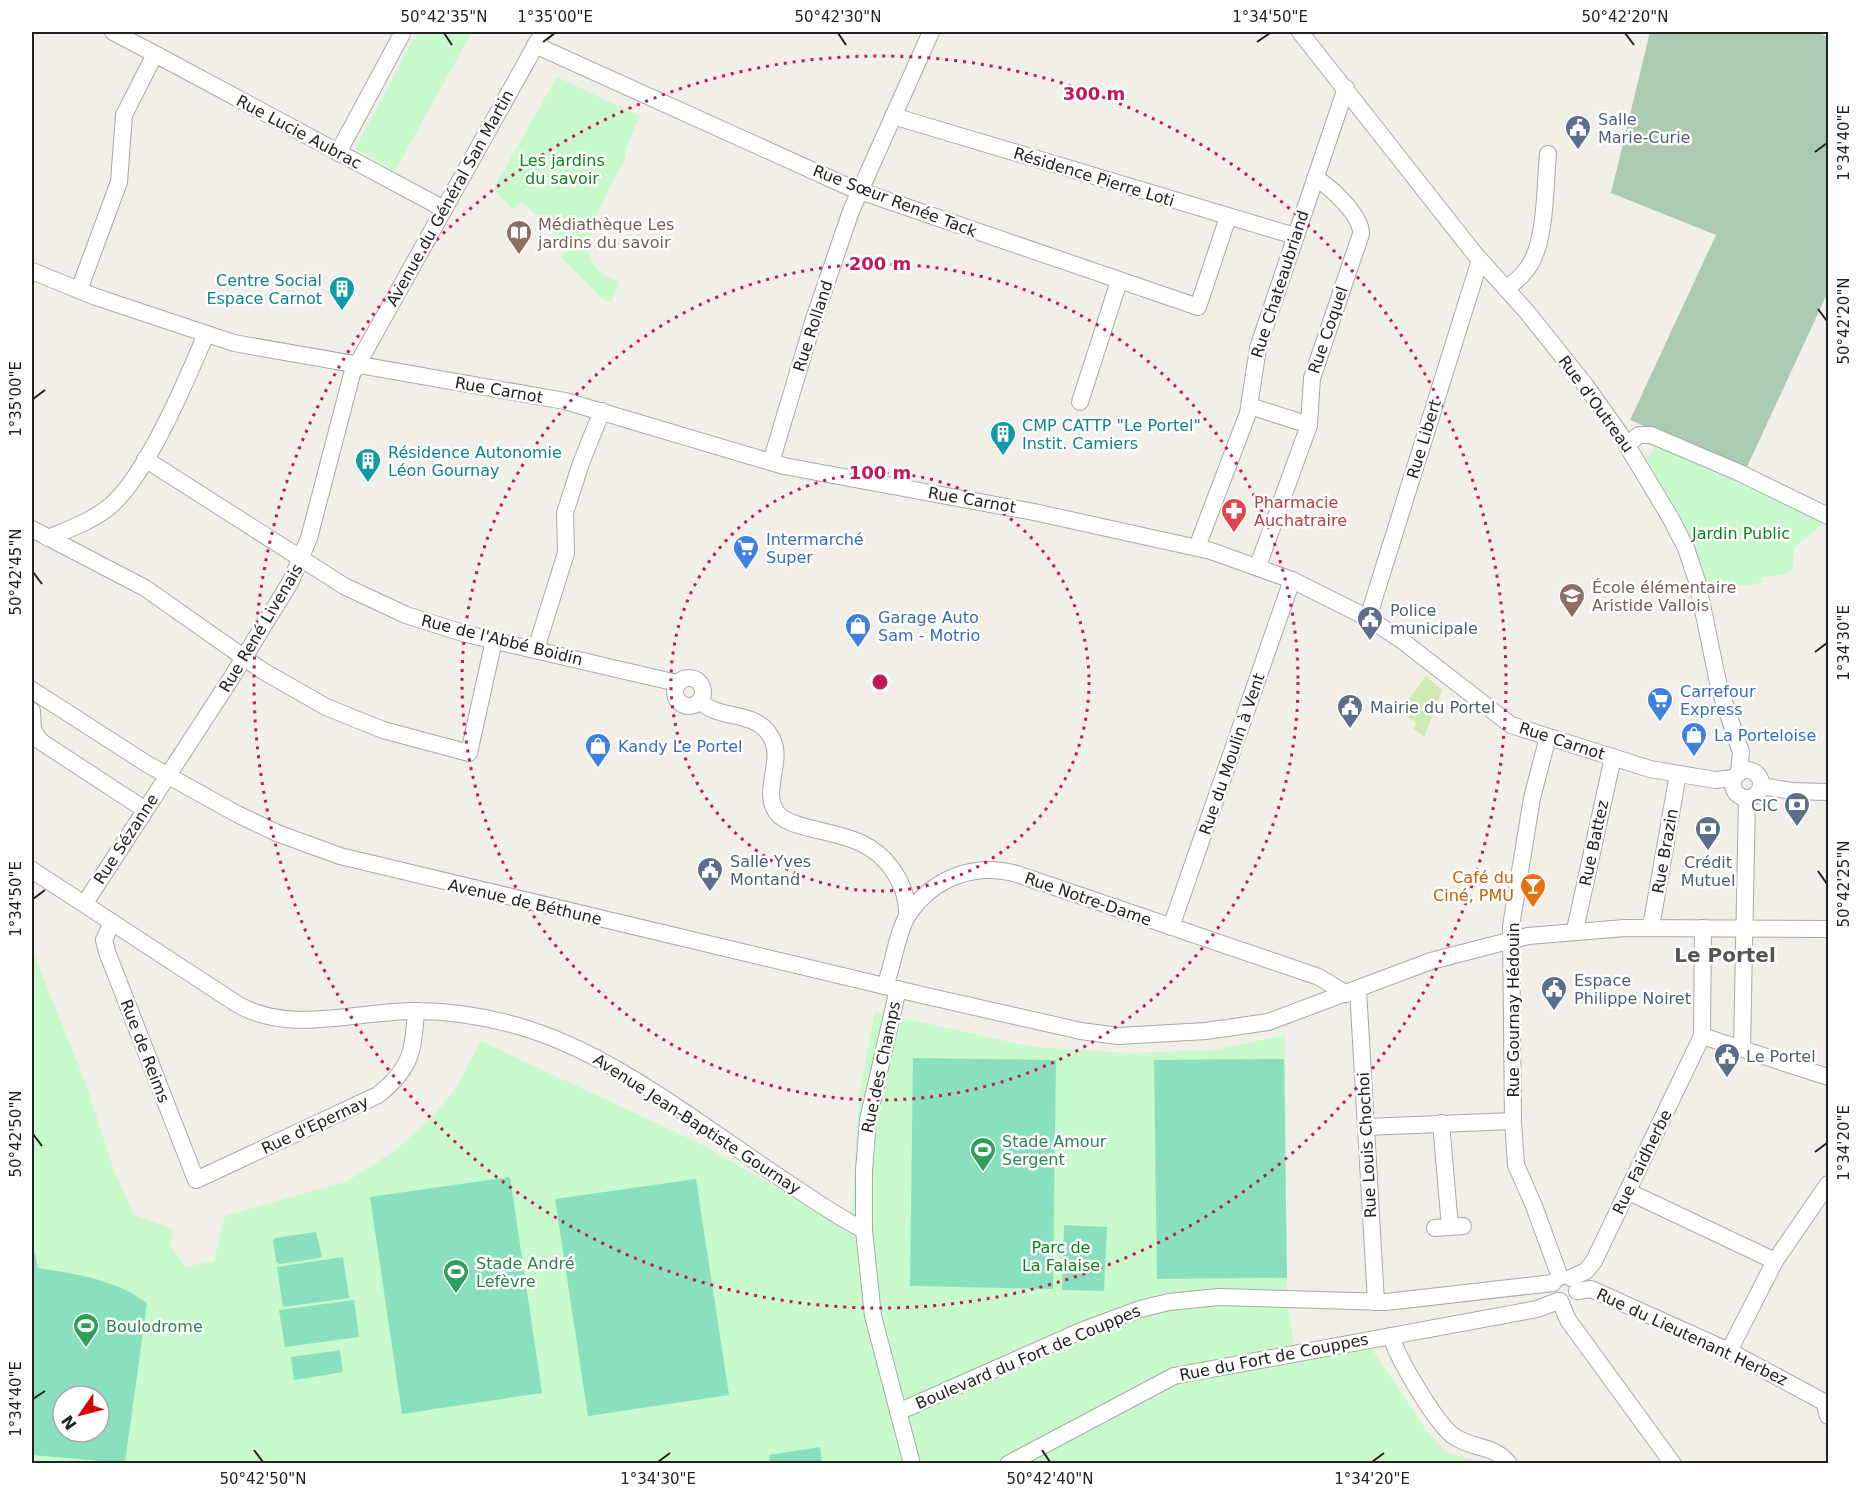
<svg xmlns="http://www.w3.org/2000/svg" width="1860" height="1495" font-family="'DejaVu Sans',sans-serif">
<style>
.grass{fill:#cdebb0}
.cemetery{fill:#aacbaf}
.park{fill:#c8facc;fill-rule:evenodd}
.pitch{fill:#88e0be;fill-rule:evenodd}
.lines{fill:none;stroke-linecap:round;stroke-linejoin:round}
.minor-casing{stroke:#a9a9a9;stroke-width:18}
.minor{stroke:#fff;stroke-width:16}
.ticks{fill:none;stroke:#222;stroke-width:2}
.ring{fill:none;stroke:#c2185b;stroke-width:3;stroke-dasharray:3 6}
.labels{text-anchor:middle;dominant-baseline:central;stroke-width:5;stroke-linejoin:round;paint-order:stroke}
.service-label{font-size:16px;fill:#4e5e75;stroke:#fff;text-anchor:start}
.street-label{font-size:16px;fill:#222;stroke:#fff}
.park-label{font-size:16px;fill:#0c8416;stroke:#fff}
.education-label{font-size:16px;fill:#785e54;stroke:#fff;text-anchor:start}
.culture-label{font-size:16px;fill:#0d838f;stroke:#fff;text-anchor:start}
.health-label{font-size:16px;fill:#be3a42;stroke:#fff;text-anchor:start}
.shop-label{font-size:16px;fill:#366cbe;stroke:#fff;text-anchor:start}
.food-label{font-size:16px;fill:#c56008;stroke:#fff;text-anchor:end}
.leisure-label{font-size:16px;fill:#27864d;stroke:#fff;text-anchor:start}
.quarter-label{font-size:20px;font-weight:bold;fill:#555;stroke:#fff}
.centre{fill:#c2185b;stroke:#fff;stroke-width:3}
.ring-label{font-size:18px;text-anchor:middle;font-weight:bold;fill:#c2185b;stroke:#fff;stroke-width:5;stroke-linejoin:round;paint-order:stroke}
.neatline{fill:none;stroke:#222;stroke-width:2}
.ticks-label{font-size:15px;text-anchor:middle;fill:#222}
</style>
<rect width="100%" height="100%" fill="#f2efe9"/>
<polygon class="grass" points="1426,676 1442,690 1424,737 1413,728 1416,723 1400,711"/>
<polygon class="cemetery" points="1650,32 1819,32 1828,38 1828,292 1746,469 1630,420 1716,235 1611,193"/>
<g class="park">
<polygon points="417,32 472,32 395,171 355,149"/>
<path d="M557 77 640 116 625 151V160C612 183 579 238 593 264 597 273 611 278 619 282L611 303 600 297 561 257 569 248 522 202 513 210 493 189Z"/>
<polygon points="1653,442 1677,450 1824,523 1794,548 1793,569 1789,573 1762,578 1762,583 1709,590 1689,533 1644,454 1649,456 1653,452"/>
<path d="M32 949 85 1081 114 1170 134 1215 174 1229 170 1245 185 1267 214 1261 225 1216 348 1181 397 1149 435 1114 458 1085 481 1041 703 1145 851 1231 859 1097 875 1012 1033 1047 1130 1053 1215 1050 1285 1035 1287 1304 1297 1360 1370 1347 1430 1435 1448 1453 1483 1463H32ZM63 1396H99V1432H63Z"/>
</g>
<g class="pitch">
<polygon points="913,1058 1056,1060 1053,1289 910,1286"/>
<polygon points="1284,1059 1287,1278 1157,1279 1154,1060"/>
<polygon points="510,1177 542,1393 402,1414 370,1197"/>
<polygon points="696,1179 729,1395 588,1416 555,1199"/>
<polygon points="1064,1225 1107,1227 1104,1291 1062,1290"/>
<polygon points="316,1232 322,1256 320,1258 279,1264 276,1261 273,1241 275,1238"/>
<path d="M32 1252 35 1253 38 1268C75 1274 115 1279 147 1303L125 1463 32 1455ZM63 1396H99V1432H63Z"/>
<polygon points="343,1257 349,1298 283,1307 277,1267"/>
<polygon points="354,1300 359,1337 285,1347 279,1310"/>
<polygon points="340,1350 343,1372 294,1380 291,1357"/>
<polygon points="820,1447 822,1463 770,1463 769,1455"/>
</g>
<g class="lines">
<defs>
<g id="minor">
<polyline points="1300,32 1474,253 1527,312 1586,386 1620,434 1670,517 1686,548 1697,581 1719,687 1741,752 1739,773"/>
<polyline points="535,45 851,188 1198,307 1228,217"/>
<polyline points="155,54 444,209"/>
<polyline points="893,116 1295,236"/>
<polyline points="338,153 403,32"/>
<polyline points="32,271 96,297 234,343 565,401 784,466 1034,512 1211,551 1292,580 1368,618 1400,639 1511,725 1650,769 1715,780 1734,778"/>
<path d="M1506 289C1516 281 1526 273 1532 261 1546 235 1545 184 1548 154"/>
<polyline points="79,290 119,182 124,115 155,54 113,32"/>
<polyline points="1080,402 1119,281"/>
<polyline points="1250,406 1309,425"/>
<polyline points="1627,445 1639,435 1651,435 1740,473 1828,516"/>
<polyline points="145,459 344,586 406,615 466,634 677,683"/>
<polyline points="771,462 814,319 851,211 931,32"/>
<polyline points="32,529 145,588 263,671 326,707 383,730 469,753 494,640"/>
<path d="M48 538C69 529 92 521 109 507 146 477 187 379 206 334"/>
<polyline points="1197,547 1248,413 1258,348 1346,88"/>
<path d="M1258 566 1309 425 1312 378 1361 234C1362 216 1330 186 1315 178"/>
<polyline points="1368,618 1480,260"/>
<polyline points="536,649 566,553 565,513 581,463 602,411"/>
<circle cx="689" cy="692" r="14"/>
<polyline points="32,690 147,764 237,814 277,833 340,856 922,995 1081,1031 1118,1036 1206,1031 1268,1022 1431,961 1528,936 1625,928 1828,929"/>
<path d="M700 701C721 722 759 708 773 741 783 764 759 797 780 816 788 823 799 825 809 828 842 836 872 840 892 869 902 883 908 899 907 916"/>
<polyline points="32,711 33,730 40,741 144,809"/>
<polyline points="1548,737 1532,798 1511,926 1513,1121 1516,1165 1534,1206 1560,1277"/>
<circle cx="1747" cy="784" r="14"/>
<polyline points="1761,786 1792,791 1828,792"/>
<path d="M32 870 237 1004C290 1035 356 1011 415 1011 453 1011 494 1018 531 1030 621 1059 714 1135 794 1187 817 1202 839 1218 864 1230"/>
<polyline points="85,903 232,677 291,581 309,538 352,374 543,32"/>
<path d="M112 922 104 940 107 952 196 1180 378 1095C412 1068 413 1051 416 1011"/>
<polyline points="1171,927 1292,580"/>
<polyline points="1651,927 1678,774"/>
<polyline points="1575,930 1613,757"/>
<path d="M885 986C893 966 897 932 908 915 933 878 974 862 1017 874L1319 977 1346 994"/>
<polyline points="898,989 868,1120 864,1171 864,1230 873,1316 912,1464"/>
<polyline points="1358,989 1376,1302"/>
<polyline points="1702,1036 1828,1077"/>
<polyline points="1742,1049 1747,798"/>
<polyline points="1441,1123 1450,1227"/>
<polyline points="1366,1127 1513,1121"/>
<polyline points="1627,1191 1775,1261"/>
<polyline points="1435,1228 1463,1226"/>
<polyline points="1571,1278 1586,1271 1594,1261 1702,1036 1703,928"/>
<polyline points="1577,1291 1591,1289 1729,1351 1824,1402 1828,1416"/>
<polyline points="1560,1301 1568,1320 1673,1464"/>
<path d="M1391 1336C1397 1357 1437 1426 1455 1437 1473 1449 1495 1445 1509 1464"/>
<polyline points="1729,1351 1775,1261 1828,1184"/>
<polyline points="898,1412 1081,1331 1140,1309 1169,1302 1218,1297 1386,1302 1553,1283"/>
<polyline points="1008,1464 1174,1376 1537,1309 1558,1301"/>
</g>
</defs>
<use href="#minor" class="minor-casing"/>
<use href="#minor" class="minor"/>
</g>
<path class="ticks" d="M444 33 452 45M838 33 846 45M1625 33 1634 45M543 42 555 33M1257 42 1270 33M1815 152 1827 143M1818 309 1827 321M33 399 45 390M33 572 42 584M1815 652 1827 643M1818 871 1827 884M33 899 45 890M33 1134 42 1146M1815 1152 1827 1143M33 1399 45 1391M254 1450 263 1462M1042 1450 1050 1462M658 1462 670 1453M1372 1462 1384 1453"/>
<g class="ring">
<circle cx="880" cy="682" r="209"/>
<circle cx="880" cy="682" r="418"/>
<circle cx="880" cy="682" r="626"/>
</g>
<defs>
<symbol id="civic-pin" viewBox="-11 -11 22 30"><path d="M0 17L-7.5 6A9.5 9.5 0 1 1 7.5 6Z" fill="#5c6f8a" stroke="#fff"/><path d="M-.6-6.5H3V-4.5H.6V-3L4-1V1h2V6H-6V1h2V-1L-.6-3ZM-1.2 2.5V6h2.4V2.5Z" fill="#fff"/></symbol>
<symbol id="library-pin" viewBox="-11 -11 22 30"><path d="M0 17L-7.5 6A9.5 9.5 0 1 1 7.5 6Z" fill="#8d6e63" stroke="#fff"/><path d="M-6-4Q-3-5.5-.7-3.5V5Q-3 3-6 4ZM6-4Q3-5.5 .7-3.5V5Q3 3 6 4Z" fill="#fff"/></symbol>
<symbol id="building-pin" viewBox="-11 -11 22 30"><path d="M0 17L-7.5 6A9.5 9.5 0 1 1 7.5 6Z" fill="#0f9aa8" stroke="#fff"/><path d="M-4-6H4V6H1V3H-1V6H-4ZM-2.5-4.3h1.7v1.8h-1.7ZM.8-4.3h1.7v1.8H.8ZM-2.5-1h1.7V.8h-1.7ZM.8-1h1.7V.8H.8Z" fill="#fff"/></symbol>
<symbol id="pharmacy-pin" viewBox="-11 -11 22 30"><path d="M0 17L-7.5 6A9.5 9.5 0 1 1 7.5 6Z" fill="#e0444e" stroke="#fff"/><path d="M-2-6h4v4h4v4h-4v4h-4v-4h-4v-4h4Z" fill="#fff"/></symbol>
<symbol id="supermarket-pin" viewBox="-11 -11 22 30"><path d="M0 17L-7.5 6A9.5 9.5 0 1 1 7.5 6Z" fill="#3f7fe0" stroke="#fff"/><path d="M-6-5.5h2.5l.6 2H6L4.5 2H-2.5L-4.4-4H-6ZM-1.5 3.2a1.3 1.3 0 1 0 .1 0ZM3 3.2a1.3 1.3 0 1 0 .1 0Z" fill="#fff"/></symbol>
<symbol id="school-pin" viewBox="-11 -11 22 30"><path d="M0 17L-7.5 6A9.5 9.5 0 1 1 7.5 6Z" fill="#8d6e63" stroke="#fff"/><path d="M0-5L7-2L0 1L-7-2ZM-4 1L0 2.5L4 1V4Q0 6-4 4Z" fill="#fff"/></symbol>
<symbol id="shop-pin" viewBox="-11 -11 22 30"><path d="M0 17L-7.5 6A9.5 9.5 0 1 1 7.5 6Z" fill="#3f7fe0" stroke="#fff"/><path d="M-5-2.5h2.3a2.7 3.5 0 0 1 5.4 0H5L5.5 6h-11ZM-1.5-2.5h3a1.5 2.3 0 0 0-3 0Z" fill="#fff"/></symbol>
<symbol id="bank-pin" viewBox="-11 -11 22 30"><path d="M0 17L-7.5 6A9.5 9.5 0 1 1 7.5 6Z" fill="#5c6f8a" stroke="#fff"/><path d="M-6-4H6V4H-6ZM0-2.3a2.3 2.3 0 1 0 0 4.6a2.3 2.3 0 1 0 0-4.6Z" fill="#fff"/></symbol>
<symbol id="bar-pin" viewBox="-11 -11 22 30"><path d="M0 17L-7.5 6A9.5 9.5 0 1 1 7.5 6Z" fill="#e8710a" stroke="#fff"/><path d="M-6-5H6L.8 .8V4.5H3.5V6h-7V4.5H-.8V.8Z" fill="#fff"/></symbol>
<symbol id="stadium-pin" viewBox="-11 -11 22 30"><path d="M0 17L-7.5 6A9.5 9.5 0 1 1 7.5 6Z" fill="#2e9e5b" stroke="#fff"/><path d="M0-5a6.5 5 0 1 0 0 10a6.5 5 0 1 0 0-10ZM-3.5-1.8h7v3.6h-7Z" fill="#fff"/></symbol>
</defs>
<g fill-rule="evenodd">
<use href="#civic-pin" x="1563" y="113" width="30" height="40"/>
<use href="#library-pin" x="504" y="218" width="30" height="40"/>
<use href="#building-pin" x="327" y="274" width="30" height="40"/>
<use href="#building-pin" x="988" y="419" width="30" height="40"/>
<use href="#building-pin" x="353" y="446" width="30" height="40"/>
<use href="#pharmacy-pin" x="1219" y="496" width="30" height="40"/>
<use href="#supermarket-pin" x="731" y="533" width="30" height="40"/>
<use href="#school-pin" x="1557" y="581" width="30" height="40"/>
<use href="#civic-pin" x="1355" y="604" width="30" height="40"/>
<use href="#shop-pin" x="843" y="611" width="30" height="40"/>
<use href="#supermarket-pin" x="1645" y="685" width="30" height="40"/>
<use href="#civic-pin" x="1335" y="692" width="30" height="40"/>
<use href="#shop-pin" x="1679" y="720" width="30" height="40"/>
<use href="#shop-pin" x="583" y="731" width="30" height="40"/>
<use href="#bank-pin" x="1782" y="790" width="30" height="40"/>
<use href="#bank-pin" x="1693" y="814" width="30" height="40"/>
<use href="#civic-pin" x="695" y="855" width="30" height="40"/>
<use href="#bar-pin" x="1518" y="871" width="30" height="40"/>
<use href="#civic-pin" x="1539" y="974" width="30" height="40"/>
<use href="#civic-pin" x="1712" y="1041" width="30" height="40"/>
<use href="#stadium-pin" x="968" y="1135" width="30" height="40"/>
<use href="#stadium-pin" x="441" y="1257" width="30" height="40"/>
<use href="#stadium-pin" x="71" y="1311" width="30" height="40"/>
</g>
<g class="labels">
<g class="service-label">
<text x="1598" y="119">Salle<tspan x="1598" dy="18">Marie-Curie</tspan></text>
<text x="1390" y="610">Police<tspan x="1390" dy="18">municipale</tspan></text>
<text x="1370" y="707">Mairie du Portel</text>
<text x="1778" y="805" text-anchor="end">CIC</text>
<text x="730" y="861">Salle Yves<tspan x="730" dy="18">Montand</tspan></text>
<text x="1708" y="862" text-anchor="middle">Crédit<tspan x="1708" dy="18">Mutuel</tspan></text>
<text x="1574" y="980">Espace<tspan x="1574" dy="18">Philippe Noiret</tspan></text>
<text x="1746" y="1056">Le Portel</text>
</g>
<g class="street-label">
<text transform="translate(299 132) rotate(28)">Rue Lucie Aubrac</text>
<text transform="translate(1094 177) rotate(17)">Résidence Pierre Loti</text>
<text transform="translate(450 198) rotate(-61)">Avenue du Général San Martin</text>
<text transform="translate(895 201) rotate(21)">Rue Sœur Renée Tack</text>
<text transform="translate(1280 284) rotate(-72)">Rue Chateaubriand</text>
<text transform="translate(813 326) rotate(-72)">Rue Rolland</text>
<text transform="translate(1328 330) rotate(-71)">Rue Coquel</text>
<text transform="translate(499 390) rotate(10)">Rue Carnot</text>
<text transform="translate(1596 404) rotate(54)">Rue d'Outreau</text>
<text transform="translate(1424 439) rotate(-73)">Rue Libert</text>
<text transform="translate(972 500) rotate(10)">Rue Carnot</text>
<text transform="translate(261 628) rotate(-59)">Rue René Livenais</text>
<text transform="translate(502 640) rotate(14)">Rue de l'Abbé Boidin</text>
<text transform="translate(1562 741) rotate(18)">Rue Carnot</text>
<text transform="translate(1232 754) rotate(-71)">Rue du Moulin à Vent</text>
<text transform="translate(126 839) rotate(-57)">Rue Sézanne</text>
<text transform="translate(1594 843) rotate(-78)">Rue Battez</text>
<text transform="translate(1665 851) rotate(-80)">Rue Brazin</text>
<text transform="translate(1088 899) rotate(19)">Rue Notre-Dame</text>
<text transform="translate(525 902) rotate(13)">Avenue de Béthune</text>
<text transform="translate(1513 1010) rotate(-90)">Rue Gournay Hédouin</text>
<text transform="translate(145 1051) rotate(69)">Rue de Reims</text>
<text transform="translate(881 1067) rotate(-78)">Rue des Champs</text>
<text transform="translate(697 1124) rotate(33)">Avenue Jean-Baptiste Gournay</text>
<text transform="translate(315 1125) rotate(-25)">Rue d'Epernay</text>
<text transform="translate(1367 1145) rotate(-93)">Rue Louis Chochoi</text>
<text transform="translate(1642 1162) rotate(-64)">Rue Faidherbe</text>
<text transform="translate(1692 1337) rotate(25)">Rue du Lieutenant Herbez</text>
<text transform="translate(1028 1357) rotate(-23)">Boulevard du Fort de Couppes</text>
<text transform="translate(1274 1357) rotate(-11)">Rue du Fort de Couppes</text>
</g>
<g class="park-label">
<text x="562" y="160">Les jardins<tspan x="562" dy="18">du savoir</tspan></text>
<text x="1741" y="533">Jardin Public</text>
<text x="1061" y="1247">Parc de<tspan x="1061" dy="18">La Falaise</tspan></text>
</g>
<g class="education-label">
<text x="538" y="224">Médiathèque Les<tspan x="538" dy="18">jardins du savoir</tspan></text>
<text x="1592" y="587">École élémentaire<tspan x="1592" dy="18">Aristide Vallois</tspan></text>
</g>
<g class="culture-label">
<text x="322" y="280" text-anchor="end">Centre Social<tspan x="322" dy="18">Espace Carnot</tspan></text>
<text x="1022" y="425">CMP CATTP "Le Portel"<tspan x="1022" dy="18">Instit. Camiers</tspan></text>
<text x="388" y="452">Résidence Autonomie<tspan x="388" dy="18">Léon Gournay</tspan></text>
</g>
<g class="health-label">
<text x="1254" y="502">Pharmacie<tspan x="1254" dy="18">Auchatraire</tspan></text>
</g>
<g class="shop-label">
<text x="766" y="539">Intermarché<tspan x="766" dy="18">Super</tspan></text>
<text x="878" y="617">Garage Auto<tspan x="878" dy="18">Sam - Motrio</tspan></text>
<text x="1680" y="691">Carrefour<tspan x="1680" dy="18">Express</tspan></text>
<text x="1714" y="735">La Porteloise</text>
<text x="618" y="746">Kandy Le Portel</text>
</g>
<g class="food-label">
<text x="1514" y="877">Café du<tspan x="1514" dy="18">Ciné, PMU</tspan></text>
</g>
<g class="leisure-label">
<text x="1002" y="1141">Stade Amour<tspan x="1002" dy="18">Sergent</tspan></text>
<text x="476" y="1263">Stade André<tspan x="476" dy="18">Lefèvre</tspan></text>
<text x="106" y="1326">Boulodrome</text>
</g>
<g class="quarter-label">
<text x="1725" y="955">Le Portel</text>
</g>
</g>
<circle cx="880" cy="682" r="9" class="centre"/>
<g class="ring-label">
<text x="1094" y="100">300 m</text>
<text x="880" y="270">200 m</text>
<text x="880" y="479">100 m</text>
</g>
<rect width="1860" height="1495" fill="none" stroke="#ffffff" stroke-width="66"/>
<g transform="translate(81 1414) rotate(235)"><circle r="28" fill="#ffffff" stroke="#a7a7a7" stroke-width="1.5"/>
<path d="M0-4.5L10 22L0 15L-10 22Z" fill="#d40000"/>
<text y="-9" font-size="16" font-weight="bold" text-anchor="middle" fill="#222222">N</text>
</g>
<rect x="33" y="33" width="1794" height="1429" class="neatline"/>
<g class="ticks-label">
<text x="444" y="22">50°42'35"N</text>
<text x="555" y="22">1°35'00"E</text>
<text x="838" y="22">50°42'30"N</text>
<text x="1270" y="22">1°34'50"E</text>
<text x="1625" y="22">50°42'20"N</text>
<text transform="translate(1844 143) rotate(-90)" y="5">1°34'40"E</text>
<text transform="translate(1844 321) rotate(-90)" y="5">50°42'20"N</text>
<text transform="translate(16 399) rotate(-90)" y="5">1°35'00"E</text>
<text transform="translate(16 572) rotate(-90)" y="5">50°42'45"N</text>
<text transform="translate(1844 643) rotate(-90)" y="5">1°34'30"E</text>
<text transform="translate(1844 884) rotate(-90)" y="5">50°42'25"N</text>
<text transform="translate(16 899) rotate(-90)" y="5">1°34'50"E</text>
<text transform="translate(16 1134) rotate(-90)" y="5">50°42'50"N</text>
<text transform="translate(1844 1143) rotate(-90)" y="5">1°34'20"E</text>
<text transform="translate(16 1399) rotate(-90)" y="5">1°34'40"E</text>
<text x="263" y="1484">50°42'50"N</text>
<text x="658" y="1484">1°34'30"E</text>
<text x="1050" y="1484">50°42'40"N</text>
<text x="1372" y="1484">1°34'20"E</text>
</g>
</svg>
